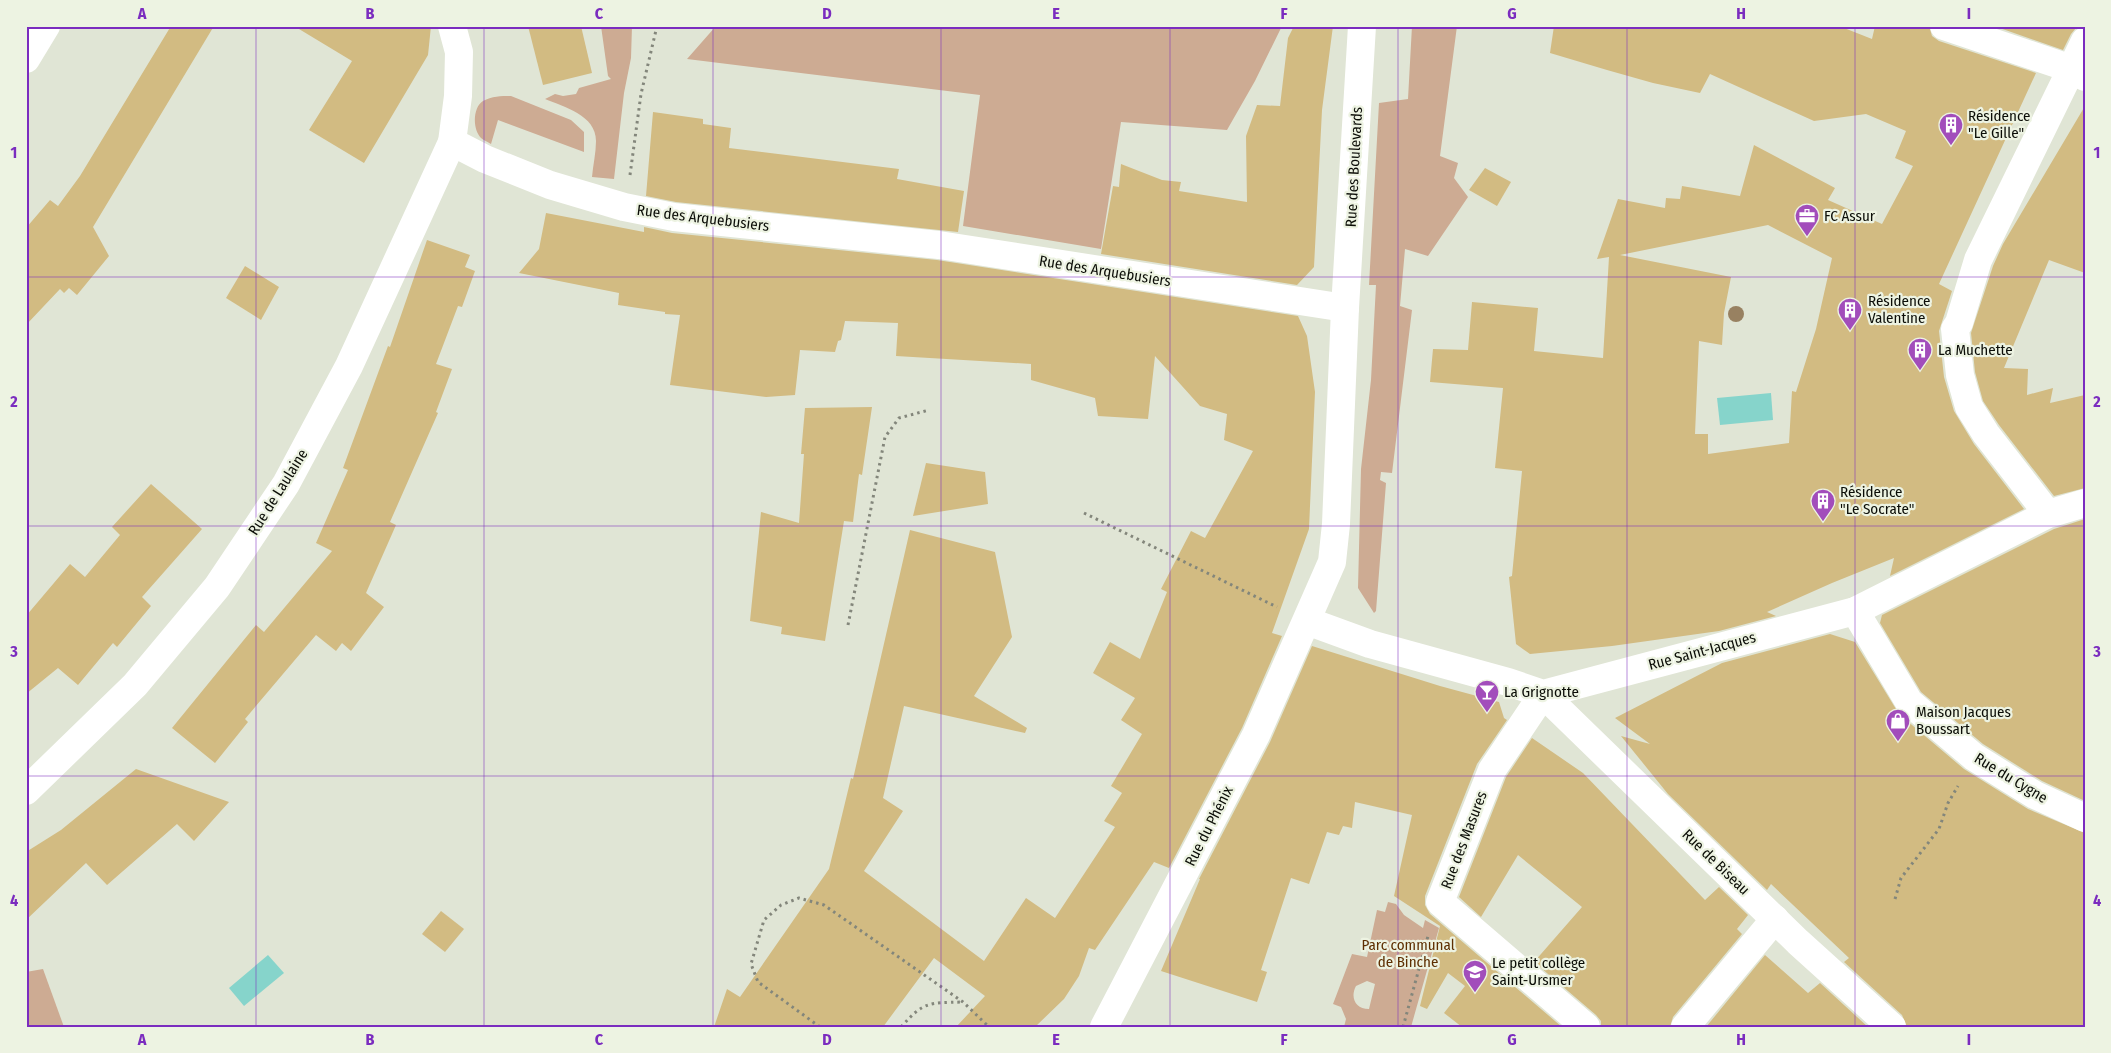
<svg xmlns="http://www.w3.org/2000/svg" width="2111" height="1053" font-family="'Fira Sans Condensed',sans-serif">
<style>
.green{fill:#cdab93;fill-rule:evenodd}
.water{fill:#86d4cb}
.building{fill:#d2bb82;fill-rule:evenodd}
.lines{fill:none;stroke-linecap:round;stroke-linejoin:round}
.path{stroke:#83867b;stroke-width:3;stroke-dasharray:2.5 4;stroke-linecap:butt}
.minor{stroke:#fff;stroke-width:28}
.tree{fill:#988161}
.grid{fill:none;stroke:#7b2cbf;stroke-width:1;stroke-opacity:0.55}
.labels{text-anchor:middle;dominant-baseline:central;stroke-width:4.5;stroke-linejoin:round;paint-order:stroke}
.poi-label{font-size:15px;fill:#0b0d07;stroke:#edf3e2;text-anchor:start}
.street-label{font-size:15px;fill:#0b0d07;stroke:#edf3e2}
.park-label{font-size:15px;fill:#5e2f02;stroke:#edf3e2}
.neatline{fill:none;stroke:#7b2cbf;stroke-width:2}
.grid-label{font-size:16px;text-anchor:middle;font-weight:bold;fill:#7b2cbf}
</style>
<rect width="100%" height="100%" fill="#e0e5d5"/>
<g class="green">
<path d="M601 26H632L631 58 624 93 614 179 592 177C593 165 596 153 596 141 596 115 564 107 545 99L555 94 563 96 576 94 579 88 611 79 608 76Z"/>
<polygon points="716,26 1282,26 1255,81 1227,130 1121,122 1101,249 963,226 980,95 687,59"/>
<polygon points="1412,26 1457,26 1440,156 1458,163 1454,178 1468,197 1428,256 1405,249 1400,306 1412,310 1392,473 1381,472 1380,480 1386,483 1376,611 1374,613 1358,588 1361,469 1371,380 1376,285 1369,285 1379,103 1408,99"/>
<path d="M511 96 571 120 584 132V152L498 120 491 144C488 142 483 140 481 138 472 129 473 107 483 101 492 96 502 96 511 96Z"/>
<path d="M1388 902 1396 904 1404 915 1423 928 1425 920 1439 928 1411 1027H1344L1346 1019 1341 1007 1333 1004 1352 954 1367 957 1377 910 1385 912ZM1367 981 1375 984 1369 1009C1355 1009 1350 997 1356 986Z"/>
<polygon points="43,969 64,1027 26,1027 26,972"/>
</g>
<g class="water">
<polygon points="1771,393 1773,420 1720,425 1717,398"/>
<polygon points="268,955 284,973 244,1006 229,988"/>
</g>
<g class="building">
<polygon points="171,26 214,26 93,227 109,256 77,295 69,288 64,293 60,289 26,325 26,228 50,200 58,206 80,176"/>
<polygon points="294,26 431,26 428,55 364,163 309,130 352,61"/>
<polygon points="528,26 581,26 592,73 543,85"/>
<polygon points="1294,26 1333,26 1322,110 1314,267 1297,285 1101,254 1113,186 1119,187 1121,164 1162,180 1181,182 1179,191 1247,202 1246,136 1257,105 1280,106 1288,38"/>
<path d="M1554 26H1839L1872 39 1875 26H1929L1932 36 1939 41 2036 73 1939 284 1952 291 1939 331 1944 377 1954 411 1974 444 2024 509 1890 576 1894 558 1832 583 1767 612 1776 616 1719 631 1612 646 1530 654 1516 644 1509 577 1512 576 1522 471 1495 468 1503 388 1430 382 1433 349 1468 350 1472 302 1538 308 1534 351 1603 358 1609 257 1597 259 1618 199 1665 208 1666 198 1680 199 1682 186 1740 196 1754 145 1835 188 1828 200 1882 224 1913 166 1895 158 1906 131 1866 114 1814 121 1710 74 1700 93 1653 83 1607 70 1550 53ZM1768 225 1832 258 1816 329 1796 392 1792 391 1789 443 1708 454V434H1695L1699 341 1722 345 1724 313 1731 277 1620 255Z"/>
<polygon points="1994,26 2081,26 2076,28 2071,34 2063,50"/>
<polygon points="2085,106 2085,273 2049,260 2004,368 2028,369 2027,395 2053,388 2050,403 2085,395 2085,488 2054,496 1999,425 1983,401 1975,372 1971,333 1993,266 2003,244"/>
<polygon points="653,112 703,119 703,124 731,128 729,148 899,169 897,179 964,191 958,232 676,202 646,196"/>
<polygon points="1485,168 1511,182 1497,206 1469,190"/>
<polygon points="546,213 644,232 644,227 672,233 937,260 1298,316 1307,336 1315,392 1309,529 1272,633 1282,636 1242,728 1169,868 1154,862 1095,950 1089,948 1079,976 1064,999 1035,1027 956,1027 985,996 934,958 883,1027 714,1027 727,989 740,997 829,869 851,778 853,779 910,530 995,552 1012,637 974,696 1027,728 1025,733 904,706 883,798 903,811 864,871 984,961 1026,898 1055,918 1115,827 1104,821 1122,793 1111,786 1142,734 1121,720 1135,698 1093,673 1110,642 1140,659 1167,592 1161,589 1191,531 1205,538 1253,451 1224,440 1227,414 1200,406 1155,356 1148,419 1098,416 1095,398 1031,380 1031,364 896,356 898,323 845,321 841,340 838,341 835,352 800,350 795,395 766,397 670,385 680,315 665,314 665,312 618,305 619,293 519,273 539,249"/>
<polygon points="427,240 470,255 465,267 475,271 462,307 458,306 436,364 452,369 436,412 438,413 390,522 396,525 366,593 384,607 351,651 342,643 336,651 316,635 245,719 248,722 215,763 172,728 256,625 264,632 332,551 316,543 348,470 343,468 388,346 390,347"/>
<polygon points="245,266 279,287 261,320 226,298"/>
<polygon points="872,407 862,475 859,474 853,522 844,521 825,641 781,634 782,627 750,621 761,512 799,523 804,454 801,454 805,408"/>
<polygon points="926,463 985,472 988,504 913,516"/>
<polygon points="151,484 202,529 142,597 151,606 117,647 113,643 78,685 58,668 26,694 26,616 70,564 85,577 120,535 112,527"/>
<polygon points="2085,519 2085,801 2042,781 1983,744 1921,692 1880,623 1882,615 2054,529"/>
<polygon points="1830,634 1855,642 1899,714 1964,769 2028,809 2085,833 2085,1027 1907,1027 1902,1015 1844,962 1849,958 1771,884 1767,890 1668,794 1621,736 1650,744 1615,718 1722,663"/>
<polygon points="1312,646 1440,686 1499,702 1504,718 1507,720 1477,764 1425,896 1425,905 1430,914 1562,1027 1462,1027 1444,1013 1465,986 1448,973 1427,1009 1420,1006 1440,926 1394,896 1412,815 1355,802 1352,828 1343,826 1339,835 1327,832 1309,884 1291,878 1261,970 1267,972 1257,1002 1161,971 1200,879 1199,879 1270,742"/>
<polygon points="1532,738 1583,773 1705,900 1719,887 1748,915 1737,929 1742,934 1673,1017 1670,1027 1601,1027 1601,1021 1596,1015 1534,962 1582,907 1518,855 1481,917 1459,897 1506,777"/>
<polygon points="136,769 229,802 194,841 177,824 107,885 86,863 26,920 26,852 61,830"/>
<polygon points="441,911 464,929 445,952 422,934"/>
<polygon points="1765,955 1808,993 1820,983 1868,1027 1706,1027"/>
</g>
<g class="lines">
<g class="path">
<polyline points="630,175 641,94 657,26"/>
<polyline points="1084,513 1277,607"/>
<polyline points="848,625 885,437 899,418 929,410"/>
<polyline points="1895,899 1901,878 1939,829 1948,803 1958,786"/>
<polyline points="820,1027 758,982 751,964 764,920 781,905 799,898 824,905 963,1002 989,1027"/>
<path d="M901 1027C924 1001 929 1003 962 1002"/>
<polyline points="1403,1027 1428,936"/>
</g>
<g class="minor">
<polyline points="1944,26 2072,69 2085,77"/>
<polyline points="26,59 46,26"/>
<polyline points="452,142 485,159 550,185 624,207 674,217 939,245 1345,308"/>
<polyline points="2048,514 1986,434 1969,407 1960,375 1955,329 1959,323 1978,260 2085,41"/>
<polyline points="1855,611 1909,702 1974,757 2035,795 2085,818"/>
<polyline points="1307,621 1370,644 1508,682 1543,694 1855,611 2048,514 2085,503"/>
<polyline points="1543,694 1798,942 1892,1027"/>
<polyline points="1543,694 1492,770 1440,902 1586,1027"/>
<polyline points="26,791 135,685 217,587 286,484 349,366 452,142 458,96 459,52 452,26"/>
<polyline points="1104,1027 1256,735 1332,562 1336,524 1345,308 1362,26"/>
<polyline points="1685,1027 1775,919"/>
</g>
</g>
<circle class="tree" cx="1736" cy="314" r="8"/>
<path class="grid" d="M256 26V1027M484 26V1027M713 26V1027M941 26V1027M1170 26V1027M1398 26V1027M1627 26V1027M1855 26V1027M26 277H2085M26 526H2085M26 776H2085"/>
<defs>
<symbol id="building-pin" viewBox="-11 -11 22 30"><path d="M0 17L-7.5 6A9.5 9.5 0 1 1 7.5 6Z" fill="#a24dbb" stroke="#edf3e2"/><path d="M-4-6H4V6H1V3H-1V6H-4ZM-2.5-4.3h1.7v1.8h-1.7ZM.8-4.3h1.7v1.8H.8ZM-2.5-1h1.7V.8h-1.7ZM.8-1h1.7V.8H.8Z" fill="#fff"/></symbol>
<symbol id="office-pin" viewBox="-11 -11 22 30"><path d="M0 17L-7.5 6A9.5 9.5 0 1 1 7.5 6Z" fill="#a24dbb" stroke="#edf3e2"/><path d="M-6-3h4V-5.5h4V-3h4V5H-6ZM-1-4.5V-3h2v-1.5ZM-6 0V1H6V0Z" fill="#fff"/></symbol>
<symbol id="bar-pin" viewBox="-11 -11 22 30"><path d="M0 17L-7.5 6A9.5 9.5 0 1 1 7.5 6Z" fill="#a24dbb" stroke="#edf3e2"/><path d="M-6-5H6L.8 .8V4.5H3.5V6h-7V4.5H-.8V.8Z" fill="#fff"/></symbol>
<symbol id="shop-pin" viewBox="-11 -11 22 30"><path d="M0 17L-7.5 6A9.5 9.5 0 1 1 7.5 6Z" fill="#a24dbb" stroke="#edf3e2"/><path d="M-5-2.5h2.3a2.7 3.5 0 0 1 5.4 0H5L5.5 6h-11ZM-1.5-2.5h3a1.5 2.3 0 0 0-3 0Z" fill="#fff"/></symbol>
<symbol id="school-pin" viewBox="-11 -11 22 30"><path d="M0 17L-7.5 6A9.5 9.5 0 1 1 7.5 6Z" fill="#a24dbb" stroke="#edf3e2"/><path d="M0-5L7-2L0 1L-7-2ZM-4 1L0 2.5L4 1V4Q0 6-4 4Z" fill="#fff"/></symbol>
</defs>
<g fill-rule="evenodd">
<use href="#building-pin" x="1937" y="111" width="28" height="38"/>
<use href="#office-pin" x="1793" y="202" width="28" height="38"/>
<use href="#building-pin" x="1836" y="296" width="28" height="38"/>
<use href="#building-pin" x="1906" y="336" width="28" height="38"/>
<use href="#building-pin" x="1809" y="487" width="28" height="38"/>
<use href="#bar-pin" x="1473" y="678" width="28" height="38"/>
<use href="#shop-pin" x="1884" y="707" width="28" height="38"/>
<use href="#school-pin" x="1461" y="958" width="28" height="38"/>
</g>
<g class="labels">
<g class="poi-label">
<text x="1968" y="116">Résidence<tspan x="1968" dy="17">"Le Gille"</tspan></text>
<text x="1824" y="216">FC Assur</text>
<text x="1868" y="301">Résidence<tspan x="1868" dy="17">Valentine</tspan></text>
<text x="1938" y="350">La Muchette</text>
<text x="1840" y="492">Résidence<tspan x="1840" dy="17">"Le Socrate"</tspan></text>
<text x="1504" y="692">La Grignotte</text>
<text x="1916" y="712">Maison Jacques<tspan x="1916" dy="17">Boussart</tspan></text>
<text x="1492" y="963">Le petit collège<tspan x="1492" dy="17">Saint-Ursmer</tspan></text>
</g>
<g class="street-label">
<text transform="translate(1354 167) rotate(-87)">Rue des Boulevards</text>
<text transform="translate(703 218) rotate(7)">Rue des Arquebusiers</text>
<text transform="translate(1105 271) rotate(9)">Rue des Arquebusiers</text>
<text transform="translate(278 492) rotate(-58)">Rue de Laulaine</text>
<text transform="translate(1702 651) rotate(-15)">Rue Saint-Jacques</text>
<text transform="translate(2011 778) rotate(31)">Rue du Cygne</text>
<text transform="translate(1209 826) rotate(-63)">Rue du Phénix</text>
<text transform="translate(1464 840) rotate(-69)">Rue des Masures</text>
<text transform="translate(1716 862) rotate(44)">Rue de Biseau</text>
</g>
<g class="park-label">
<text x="1408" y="945">Parc communal<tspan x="1408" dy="17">de Binche</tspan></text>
</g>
</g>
<rect width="2111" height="1053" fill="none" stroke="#edf3e2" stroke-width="55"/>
<rect x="28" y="28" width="2056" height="998" class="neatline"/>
<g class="grid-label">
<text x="142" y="19">A</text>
<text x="370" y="19">B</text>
<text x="599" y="19">C</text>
<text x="827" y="19">D</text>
<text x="1056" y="19">E</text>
<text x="1284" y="19">F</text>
<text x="1512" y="19">G</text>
<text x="1741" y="19">H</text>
<text x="1969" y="19">I</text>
<text x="14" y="158">1</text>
<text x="2097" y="158">1</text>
<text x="14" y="407">2</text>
<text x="2097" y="407">2</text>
<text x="14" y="657">3</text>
<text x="2097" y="657">3</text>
<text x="14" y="906">4</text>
<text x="2097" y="906">4</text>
<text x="142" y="1045">A</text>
<text x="370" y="1045">B</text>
<text x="599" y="1045">C</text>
<text x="827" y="1045">D</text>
<text x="1056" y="1045">E</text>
<text x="1284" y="1045">F</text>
<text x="1512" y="1045">G</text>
<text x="1741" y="1045">H</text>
<text x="1969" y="1045">I</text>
</g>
</svg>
